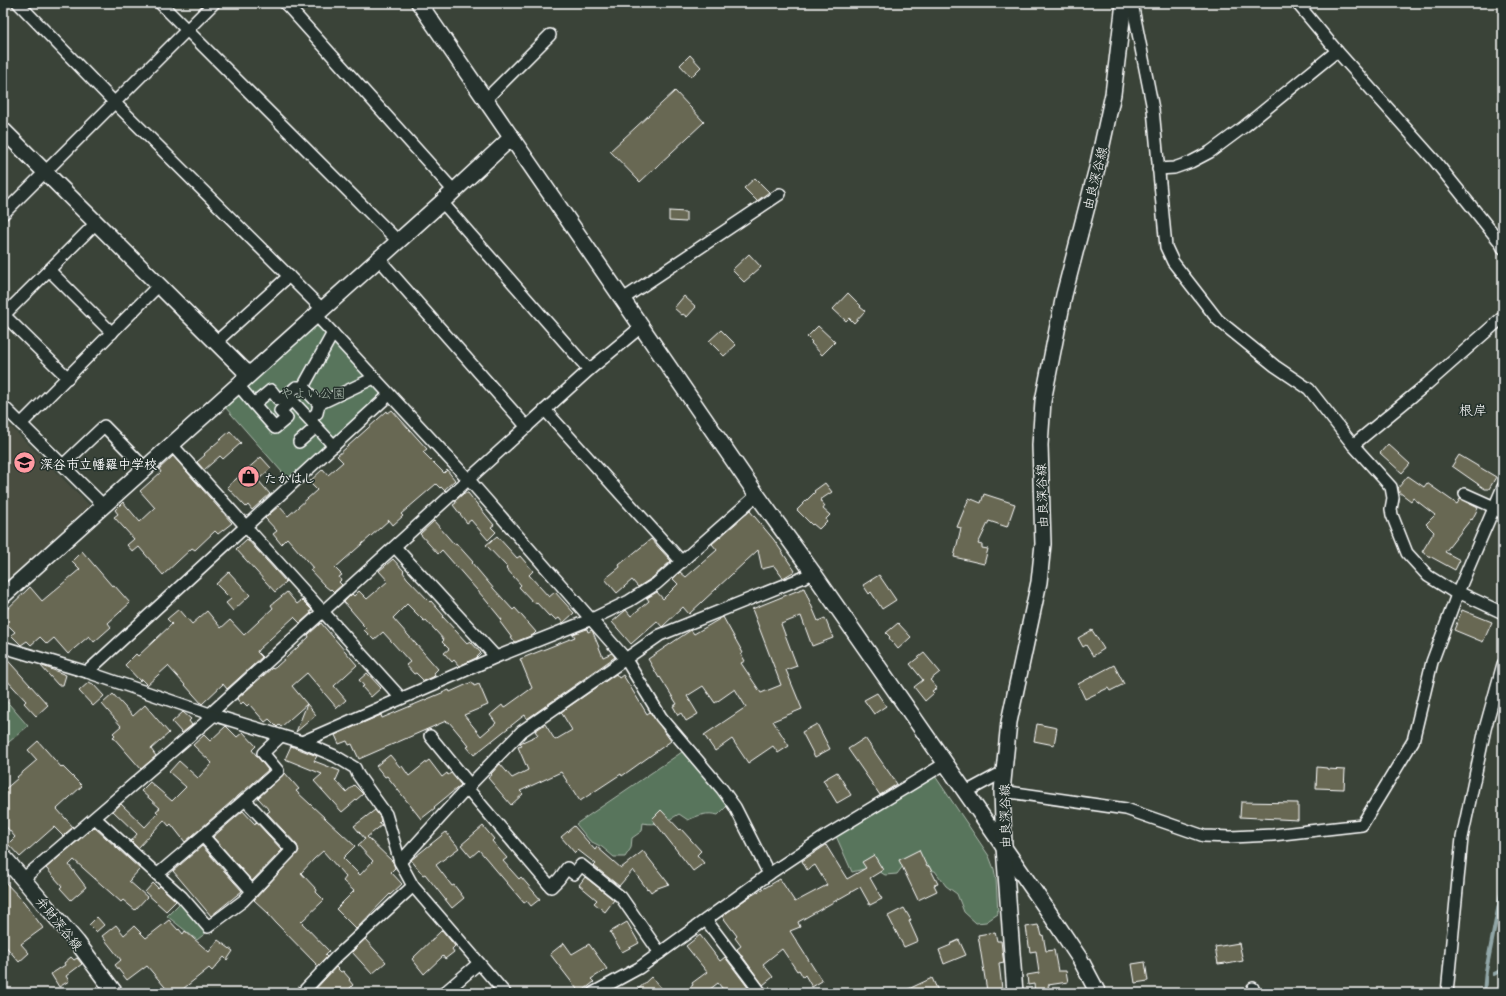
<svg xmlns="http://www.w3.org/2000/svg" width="1506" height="996" font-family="Mali,'Klee One',sans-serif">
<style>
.built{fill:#484e40}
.green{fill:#58755c;stroke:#acbaae}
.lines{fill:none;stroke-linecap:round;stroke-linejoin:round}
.stream{stroke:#92a7a8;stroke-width:4}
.building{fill:#686752;stroke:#fff}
.street-casing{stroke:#fff;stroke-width:14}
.secondary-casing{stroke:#fff;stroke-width:18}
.street{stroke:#26332d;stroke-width:11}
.secondary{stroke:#26332d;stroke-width:15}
.labels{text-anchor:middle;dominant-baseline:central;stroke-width:3;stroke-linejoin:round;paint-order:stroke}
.street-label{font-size:13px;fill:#fff;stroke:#26332d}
.park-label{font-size:13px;fill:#acbaae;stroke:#26332d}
.poi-label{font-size:13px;font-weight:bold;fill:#fff;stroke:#26332d;text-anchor:start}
.neighbourhood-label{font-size:14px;fill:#fff;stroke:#26332d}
</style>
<rect width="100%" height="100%" fill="#3a4338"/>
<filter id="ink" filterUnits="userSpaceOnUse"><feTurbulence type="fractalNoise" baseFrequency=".025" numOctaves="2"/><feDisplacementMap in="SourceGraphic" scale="8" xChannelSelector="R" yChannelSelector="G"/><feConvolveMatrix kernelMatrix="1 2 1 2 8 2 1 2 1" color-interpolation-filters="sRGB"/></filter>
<g filter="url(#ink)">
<polygon class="built" points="3,419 91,507 3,587"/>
<g class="green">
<polygon points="313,326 319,327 380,392 379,399 289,480 225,407"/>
<polygon points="3,697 28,726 3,747"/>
<path d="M682 752 728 805 718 815C707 812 699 815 688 820L679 814C668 821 656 826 643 823L642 831 632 838 631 848 625 857H614L602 847 590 841 576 824Z"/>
<polygon points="935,776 989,856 994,869 996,879 998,914 986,922 976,923 964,912 957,894 946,886 935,871 929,870 909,858 897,874 885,875 872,867 852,872 836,836"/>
<polygon points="181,902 207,932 197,940 167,916"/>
</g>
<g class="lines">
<g class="stream">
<polyline points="1494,974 1503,970"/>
<polyline points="1484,993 1486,971 1503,884"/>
</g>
</g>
<g class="building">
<polygon points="690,55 701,67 691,77 680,65"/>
<polygon points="675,91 704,122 640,182 610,151"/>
<polygon points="755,178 769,192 757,201 744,188"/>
<polygon points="669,211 686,212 686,222 669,221"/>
<polygon points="749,254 761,267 744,282 732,270"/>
<polygon points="848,293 861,306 860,307 865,311 854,323 849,318 846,321 833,309"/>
<polygon points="684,296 696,307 687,317 683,314 682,315 674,308"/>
<polygon points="818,326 835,342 822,355 811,343 812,342 807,337"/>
<polygon points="721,330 736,345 724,356 709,341"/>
<polygon points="392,410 427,449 423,452 444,473 447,470 455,480 444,490 446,490 445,491 441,487 440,488 436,484 401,514 403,516 393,525 389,520 335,568 342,575 339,577 341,580 339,582 342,585 334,592 331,589 330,590 325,586 310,570 313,568 287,538 281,544 273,534 277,531 265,518 279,506 288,516 317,490 309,482 323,469 328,475 343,462 337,456 387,411 388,413"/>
<polygon points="230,431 241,443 223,459 220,456 204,470 197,462 205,455 204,454"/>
<polygon points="1388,444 1410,464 1402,473 1380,453"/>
<polygon points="1459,455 1496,477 1489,489 1485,489 1452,466"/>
<polygon points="173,456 232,523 218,534 215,531 195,550 192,548 163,575 139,547 133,552 127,545 134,539 114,517 118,514 115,510 123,502 140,522 155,508 140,491 161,472 159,469"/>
<polygon points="261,457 271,468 258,480 270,494 252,510 248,505 246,507 227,487"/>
<polygon points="1408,476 1424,487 1427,483 1457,504 1460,499 1478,508 1472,520 1471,519 1445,552 1460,560 1455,570 1422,552 1434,532 1426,524 1435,515 1413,498 1411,501 1399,492 1398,488"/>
<polygon points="825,483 832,492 820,500 825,506 823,509 830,515 826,519 827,521 819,529 813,524 812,525 797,510 815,492 814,491"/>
<polygon points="464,493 468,493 494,525 491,527 496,532 488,540 471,520 467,523 453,505 456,503 455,501"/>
<polygon points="984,494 1015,504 1007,527 989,521 978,544 982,545 982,548 988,549 984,564 954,557 961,528 957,527 969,498 981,503"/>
<polygon points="750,511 774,540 795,571 783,578 774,566 762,569 758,550 689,614 683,607 662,627 657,621 631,644 612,622 626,610 631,616 649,601 647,598 657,592 663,599 678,584 673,579 680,572 686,577 717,550 712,544"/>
<polygon points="434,521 454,544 456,543 473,562 472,563 494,589 513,610 515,608 536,632 533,635 515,642 500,622 502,620 484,598 442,550 438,554 420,534"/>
<polygon points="497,536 517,558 520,556 533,571 529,575 549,597 555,592 574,613 563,623 559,618 556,620 551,615 549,616 536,602 534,603 519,587 521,585 506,568 507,567 486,545"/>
<polygon points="247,539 286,582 275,592 236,549"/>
<polygon points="651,539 671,561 652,578 638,587 632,580 617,593 605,579 620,567 619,565"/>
<polygon points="82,551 112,586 114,585 130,603 108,623 111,627 94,642 89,636 68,654 54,638 47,644 40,637 31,645 27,641 21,645 11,635 15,632 3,620 3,613 30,587 42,601 80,569 72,561"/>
<polygon points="393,559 404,571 403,572 407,578 430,602 431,601 444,616 443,617 467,643 470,641 481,653 476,658 459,666 454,660 452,662 444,653 449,649 442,642 444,640 426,620 424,621 407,604 393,618 438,669 434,673 435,675 433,677 424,681 416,673 414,674 406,665 410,662 383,632 374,640 364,630 366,628 362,624 363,624 344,602 352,594 354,596 359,591 367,599 388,581 379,571"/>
<polygon points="229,572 250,595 233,611 226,603 231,599 216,584"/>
<polygon points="879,575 896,600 882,609 871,592 869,594 863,585"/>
<polygon points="804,588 818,621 825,618 833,638 812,646 801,616 781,624 797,666 786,670 802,709 773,721 789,746 778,753 773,746 748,763 732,739 715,751 704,735 746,707 735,689 715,703 703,686 687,696 698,714 686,721 681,713 678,715 673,706 677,704 660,677 659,678 648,659 691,630 694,634 723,617 743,653 741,654 745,661 741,663 761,693 781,685 752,609"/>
<polygon points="287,592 297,604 302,600 312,610 310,611 311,613 300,623 294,617 258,650 257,652 262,657 227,689 223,684 202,704 168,666 147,685 141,679 140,681 125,665 136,654 138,656 172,624 167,619 179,609 192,624 207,611 221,628 230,620 244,635 273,608 271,605"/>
<polygon points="1462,610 1492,622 1483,642 1454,630"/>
<polygon points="321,623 357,665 334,686 346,700 337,708 307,673 292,686 307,704 281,727 279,725 277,727 269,719 265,722 249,704 247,706 243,702 241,704 237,699 272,668 273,669 276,667 309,637 308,635 309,634"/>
<polygon points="898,623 911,637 898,649 889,638 890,637 886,633"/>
<polygon points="587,629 588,632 592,630 603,657 612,653 615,657 527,719 525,715 522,717 474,755 467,747 469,746 449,722 447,722 446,721 359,759 352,744 349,745 347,741 339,744 335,735 381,715 382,718 449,690 450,692 472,682 474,686 479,684 488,705 464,715 481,736 496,723 490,715 502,705 504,708 532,688 520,659 575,637 573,634"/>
<polygon points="1092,630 1104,649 1093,656 1086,645 1083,647 1078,638"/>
<polygon points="924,653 940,672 930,680 937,688 932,691 934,693 925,701 914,687 923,680 910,664"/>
<polygon points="3,655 48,705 36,716 24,703 26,701 3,676"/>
<polygon points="40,665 66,675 63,685 58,685"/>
<polygon points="1114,665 1124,684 1110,691 1108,688 1085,699 1078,684"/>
<polygon points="367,673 381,688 371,697 362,687 364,686 359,680"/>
<polygon points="616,674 619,678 623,675 647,714 650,712 671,741 622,776 621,774 580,801 561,772 520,791 523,794 511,805 488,778 492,775 491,774 500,764 512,778 528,770 518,747 522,746 520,743 538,735 535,731 545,724 555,740 572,730 561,712"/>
<polygon points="89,682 93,684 104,696 93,706 79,691"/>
<polygon points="877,693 886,706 874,714 864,700"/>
<polygon points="113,694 133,716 145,705 169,733 151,749 156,756 141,769 113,737 115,735 113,733 121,726 102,704"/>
<polygon points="307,704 316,715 296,732"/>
<polygon points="183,712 191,719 189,721 192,725 182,733 172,722"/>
<polygon points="817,724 830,749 815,757 802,732"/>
<polygon points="1037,724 1057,728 1054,745 1034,741"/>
<polygon points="226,726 237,737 243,732 256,746 252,750 268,770 185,842 171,824 169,826 164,820 138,848 131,841 137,834 113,811 121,804 145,827 158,813 156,811 160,808 141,791 150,782 172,801 186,787 169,772 179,761 198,778 212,763 193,745 204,735 210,741"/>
<polygon points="865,738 897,784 880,795 848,749"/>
<polygon points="38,741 61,767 62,766 82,786 57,809 73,827 63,836 54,827 20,857 8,844 15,837 3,823 3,791 18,778 17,777 37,760 28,750"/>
<polygon points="291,746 317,756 314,761 340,771 336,780 335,780 346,792 354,785 363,794 342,812 314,781 322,774 285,759"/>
<polygon points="390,755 400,767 402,766 409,776 429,760 442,777 447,773 448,775 451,773 461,785 434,807 435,808 421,819 387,776 385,777 376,766"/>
<polygon points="1317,767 1327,768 1327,769 1345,770 1344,789 1316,788"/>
<polygon points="837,772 851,795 837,803 823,780"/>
<polygon points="285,773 299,789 296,791 355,846 343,858 360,875 373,861 358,845 365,839 354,826 375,810 380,817 381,821 379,823 382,825 367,837 393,862 395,868 391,872 402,884 390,895 390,894 356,929 336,909 354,891 343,881 346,877 323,851 314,859 301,873 317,890 316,892 324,900 301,922 329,951 325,955 327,957 318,966 276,923 268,914 269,914 254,900 299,851 297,845 267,813 270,811 258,798"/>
<polygon points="1241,802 1298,803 1298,820 1240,817"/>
<polygon points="661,810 680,830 681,829 701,851 697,855 704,863 693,871 652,819"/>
<polygon points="243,811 255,824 256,822 282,850 252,881 213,837"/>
<polygon points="483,826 494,839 492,841 507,858 503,861 519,879 521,877 540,899 531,906 527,901 524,903 479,850 471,857 461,845"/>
<polygon points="574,826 595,850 597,847 621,868 643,851 669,884 655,889 651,892 648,888 647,889 633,870 619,886 594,866 596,864 578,850 575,853 561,837"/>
<polygon points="94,827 140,869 129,881 147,897 135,910 123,900 121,902 74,860 69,865 86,887 71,900 60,888 62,886 46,868"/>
<polygon points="446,832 459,848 436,865 452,886 454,885 464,898 452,908 425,874 423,875 411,860"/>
<polygon points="826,845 847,879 866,868 862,862 874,855 883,870 870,878 882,899 870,905 860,887 798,922 800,927 790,931 822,981 812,987 805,975 803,977 799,970 797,971 782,949 763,964 773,977 763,985 737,949 741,946 735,938 737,936 722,916 749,897 780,879 795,902 827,885 815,865 807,870 802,861"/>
<polygon points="202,846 242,891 211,916 173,871"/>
<polygon points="919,850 927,867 929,866 938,884 934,885 937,891 918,900 899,860"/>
<polygon points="585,877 614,900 605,912 594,903 597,900 579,885"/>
<polygon points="3,880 24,902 43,928 21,944 29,953 19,962 3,943"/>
<polygon points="153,883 158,888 160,886 176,901 166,911 145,892"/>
<polygon points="904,908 911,920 909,921 918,941 904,947 888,916"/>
<polygon points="97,917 104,925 96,932 89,925"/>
<polygon points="169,920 178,930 179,929 183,934 185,931 209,952 218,940 233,951 227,960 224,957 212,971 209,968 178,993 170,993 147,966 143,969 143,968 127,980 115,965 121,960 102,936 116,925 124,935 134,926 146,938"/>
<polygon points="627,922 639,943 622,952 610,932"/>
<polygon points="1038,925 1039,928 1040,928 1042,936 1043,935 1046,951 1054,950 1058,971 1066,971 1068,982 1048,985 1049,992 1042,993 1035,993 1034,984 1028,985 1027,975 1039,973 1036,951 1030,952 1026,927"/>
<polygon points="442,930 455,946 452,949 454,952 445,959 443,956 424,974 412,959"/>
<polygon points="995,932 997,941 1001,941 1003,957 1004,962 999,963 1002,989 987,991 978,935"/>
<polygon points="700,935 720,961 725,957 752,993 726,993 718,983 705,993 682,993 693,985 692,983 707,972 686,946"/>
<polygon points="365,939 386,962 372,974 352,952"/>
<polygon points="959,940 966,955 944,964 939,950 951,945 950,944"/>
<polygon points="564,943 572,954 589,944 607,969 591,979 594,982 580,993 550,954"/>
<polygon points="1239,943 1243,961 1227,964 1226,963 1218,964 1215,947"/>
<polygon points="71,957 74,960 77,958 82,964 66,976 69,981 59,987 51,974 65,965 64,963"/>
<polygon points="1145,962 1148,981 1135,983 1132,964"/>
<polygon points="336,967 341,972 343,971 350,979 349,980 353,985 345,993 312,993"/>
<polygon points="651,977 666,993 634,993"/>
<polygon points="932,978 939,993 900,993"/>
</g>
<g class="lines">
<defs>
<g id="street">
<polyline points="18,3 114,102 322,309"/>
<polyline points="160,3 398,241"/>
<polyline points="285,3 454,191"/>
<polyline points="1132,3 1153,109 1166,247 1173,262 1218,320 1275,366 1309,389 1353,445 1391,487 1393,498 1391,509 1392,515 1407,553 1428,576 1457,594"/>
<polyline points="1297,3 1337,51 1435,161 1500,242 1503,248"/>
<polyline points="486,99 550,35"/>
<polyline points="1158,169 1174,168 1191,162 1210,152 1245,126 1337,51"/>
<polyline points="442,202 589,370"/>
<polyline points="3,214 214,3"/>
<polyline points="379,259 527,427"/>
<polyline points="49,270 112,333"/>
<polyline points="623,299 780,194"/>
<polyline points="4,315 68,378"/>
<polyline points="316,315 469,480 625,658 661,717 722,789 735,807 769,874"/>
<polyline points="3,316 96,223"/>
<polyline points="216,342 289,276"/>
<polyline points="238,385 254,404 271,390 278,399 287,395 296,387 303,387 333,333"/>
<polyline points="303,387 319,404"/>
<polyline points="287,395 334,446"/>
<polyline points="254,404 275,428 287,418 280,411 292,400"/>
<polyline points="3,406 104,506"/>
<polyline points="545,410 682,562"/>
<polyline points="310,419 317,413 319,404 374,378"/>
<polyline points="21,424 159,285"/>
<polyline points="299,442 316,427"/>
<polyline points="172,445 401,698"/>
<polyline points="1353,445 1427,384 1503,317"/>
<polyline points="63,465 104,426 145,468"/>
<polyline points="1465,494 1494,507"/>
<polyline points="1494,505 1503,514"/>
<polyline points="395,547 496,657"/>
<polyline points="1458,592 1503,613"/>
<polyline points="3,647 87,672 210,714 302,742 335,756 355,768 358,775 386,814 400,862 413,886 505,993"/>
<polyline points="87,672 389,395"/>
<polyline points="210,714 589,370 642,326"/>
<polyline points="430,736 470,785"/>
<polyline points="302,742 496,657 592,619 629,601 656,584 757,495"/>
<polyline points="467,788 551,887 559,879 567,868 574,874 581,865 621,897 660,953"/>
<polyline points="1002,791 1126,809 1204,836 1231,837 1273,835 1362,825 1413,741 1432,662 1458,592 1503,487"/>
<polyline points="966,792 1003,772"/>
<polyline points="95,818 182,897 208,927 243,901 292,850 245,800 278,771 263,753 281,736"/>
<polyline points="203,836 252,891"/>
<polyline points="400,862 470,785 522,731 660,635 802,578 813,572"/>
<polyline points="158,874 245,800"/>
<polyline points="23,879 213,716"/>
<polyline points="706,920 761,993"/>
<polyline points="1253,988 1254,993"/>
<polyline points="302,993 336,957 413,886"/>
<polyline points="444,993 479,963"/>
<polyline points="593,993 639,968 769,874 826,836 946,763"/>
<polyline points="1447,993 1462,838 1485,729 1503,664"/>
</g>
<g id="secondary">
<polyline points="419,3 757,495 814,574 1046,908 1080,959 1098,993"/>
<polyline points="3,130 249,375"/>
<polyline points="3,596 442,202 512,137"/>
<polyline points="3,856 77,942 115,993"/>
<polyline points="1015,993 1004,847 1002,791 1009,722 1039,582 1043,544 1040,445 1043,401 1064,295 1097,168 1113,94 1124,3"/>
</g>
</defs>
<use href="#street" class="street-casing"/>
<use href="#secondary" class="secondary-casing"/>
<use href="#street" class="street"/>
<use href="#secondary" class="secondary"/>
</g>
</g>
<defs>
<symbol id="school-disc" viewBox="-11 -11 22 22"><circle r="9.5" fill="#ff9aa2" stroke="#26332d"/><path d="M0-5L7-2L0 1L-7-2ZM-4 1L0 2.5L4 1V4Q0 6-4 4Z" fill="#111"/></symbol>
<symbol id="shop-disc" viewBox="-11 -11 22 22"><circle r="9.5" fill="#ff9aa2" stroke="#26332d"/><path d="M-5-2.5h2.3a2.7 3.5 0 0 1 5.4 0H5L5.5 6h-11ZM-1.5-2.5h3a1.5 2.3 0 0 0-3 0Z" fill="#111"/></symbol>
</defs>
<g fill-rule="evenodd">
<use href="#school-disc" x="12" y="450" width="25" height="25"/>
<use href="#shop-disc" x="236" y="464" width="25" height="25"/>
</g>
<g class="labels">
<g class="street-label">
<text transform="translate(1094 178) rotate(-76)">由良深谷線</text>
<text transform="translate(1041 496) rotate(-92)">由良深谷線</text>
<text transform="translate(1004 816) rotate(-91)">由良深谷線</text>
<text transform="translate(60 923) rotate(51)">弁財深谷線</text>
</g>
<g class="park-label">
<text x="313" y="392">やよい公園</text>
</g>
<g class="poi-label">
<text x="40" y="463">深谷市立幡羅中学校</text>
<text x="264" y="477">たかはし</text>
</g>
<g class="neighbourhood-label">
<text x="1473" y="409">根岸</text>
</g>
</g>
<rect width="1506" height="996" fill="none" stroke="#26332d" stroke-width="16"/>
<rect x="8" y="8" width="1490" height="980" fill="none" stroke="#fff" stroke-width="1.5" filter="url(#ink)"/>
</svg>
